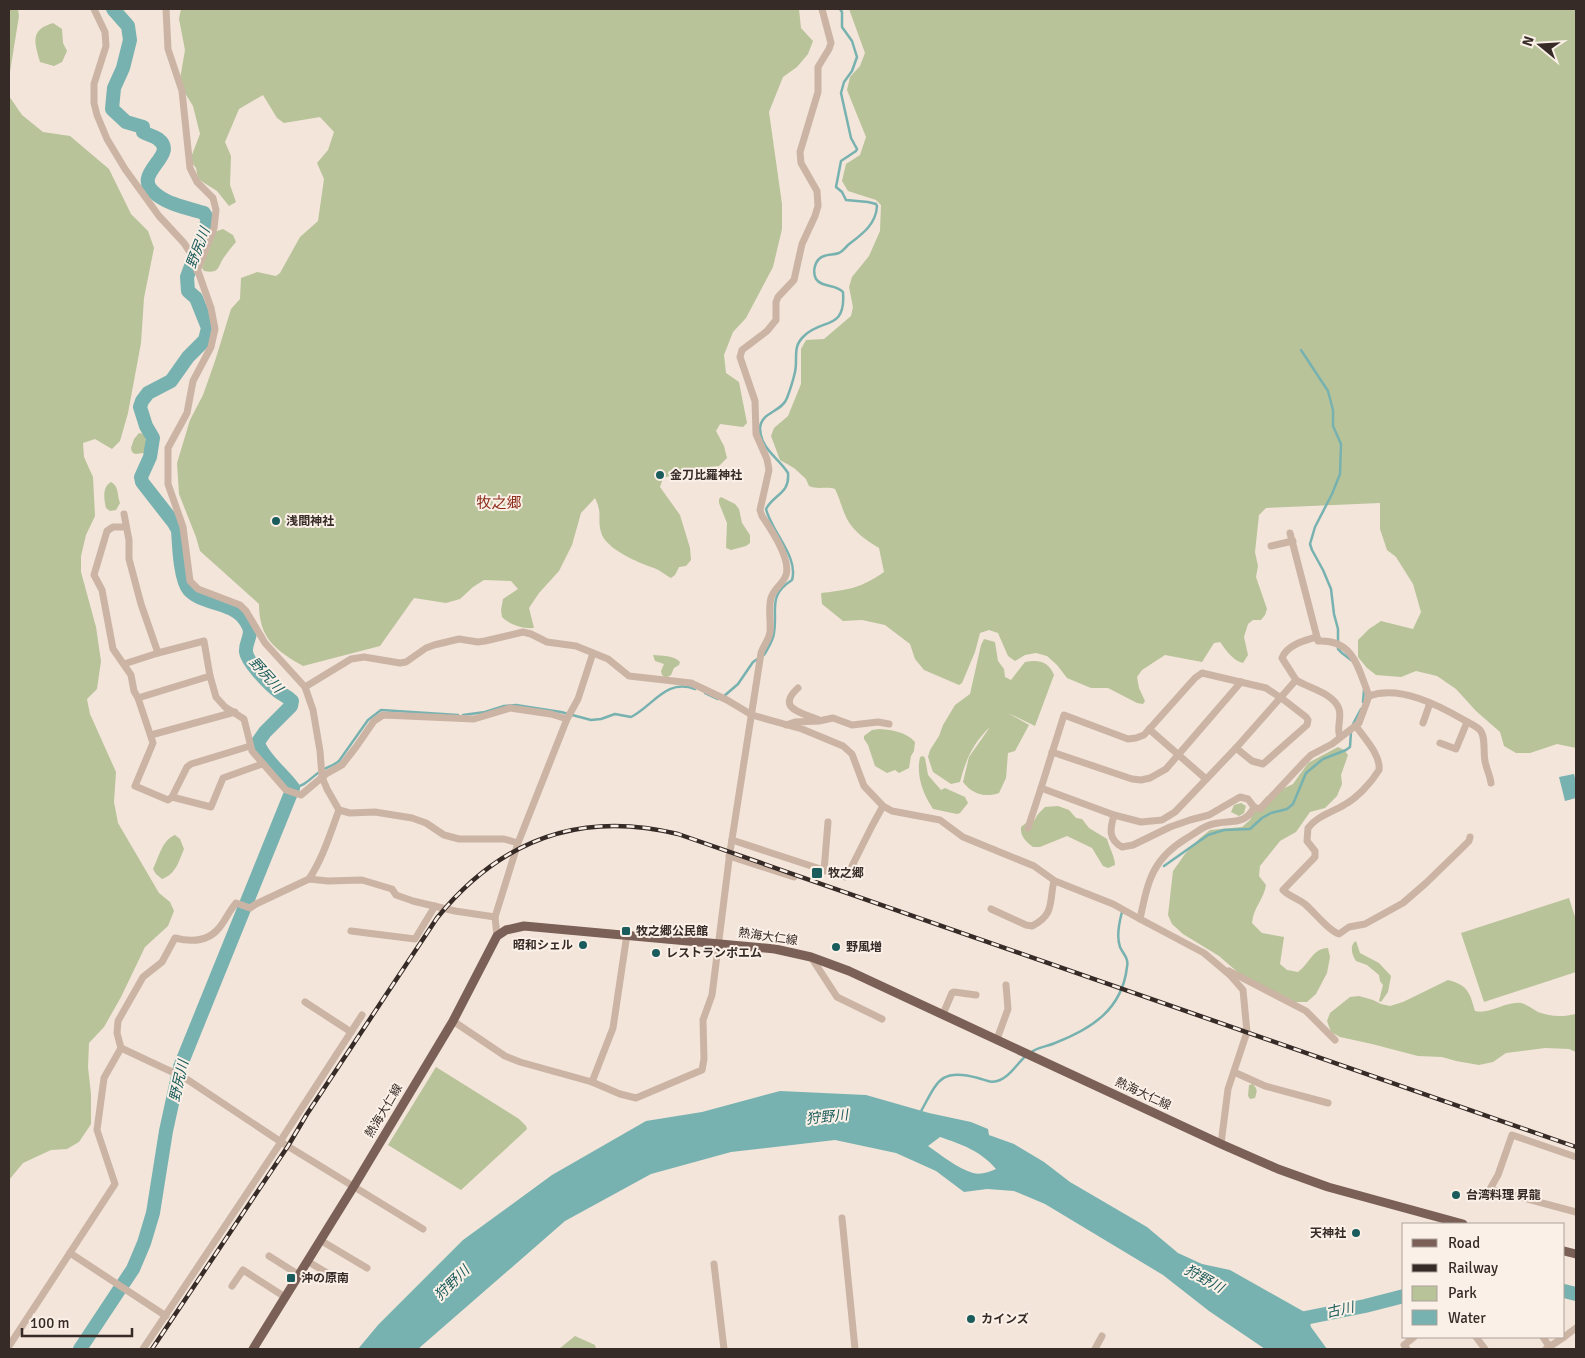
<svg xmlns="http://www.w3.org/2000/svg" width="1585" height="1358" font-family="Signika,'Noto Sans JP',sans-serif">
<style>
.green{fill:#b8c399}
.water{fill:#77b2b0;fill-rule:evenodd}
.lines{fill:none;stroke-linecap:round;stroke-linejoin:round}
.stream{stroke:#77b2b0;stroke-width:2.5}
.river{stroke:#77b2b0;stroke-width:14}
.minor{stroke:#ccb4a5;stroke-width:7}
.major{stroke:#7a6057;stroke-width:9}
.rail-casing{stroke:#372b27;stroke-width:4.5}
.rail{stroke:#fbf0e7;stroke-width:2.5;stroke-dasharray:8;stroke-linecap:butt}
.poi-dot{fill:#1a5c5b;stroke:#fbf0e7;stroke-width:2}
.labels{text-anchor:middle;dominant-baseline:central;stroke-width:4;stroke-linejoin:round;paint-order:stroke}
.poi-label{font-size:12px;font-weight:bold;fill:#372b27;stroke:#fbf0e7;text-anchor:start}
.street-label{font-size:12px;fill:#372b27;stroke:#fbf0e7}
.water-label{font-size:14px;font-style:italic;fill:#1a5c5b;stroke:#fbf0e7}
.quarter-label{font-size:15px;fill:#8c2c1a;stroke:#fbf0e7}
</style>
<rect width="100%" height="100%" fill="#f3e5da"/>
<g class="green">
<polygon points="9,9 18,9 19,16 9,78"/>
<path d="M181 9H799L801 28 813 41 808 54 797 67 783 77 769 112 782 204V229L773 267 746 318 733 332 724 355 726 373 739 382 747 423 743 427 720 424 716 431 724 446 727 458 719 466 696 468 663 478 660 487 680 515 690 548 691 560 686 566 679 567 675 575 671 578C665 575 660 570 654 568 639 563 605 549 601 532 597 519 603 514 595 498L581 513 572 545 559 571 539 593 529 608 534 628C523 629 510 625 502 617L501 610 503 599 518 589 511 581 484 580 473 587 460 599 446 603 414 598 380 646 303 666C275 650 259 638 259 604L200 551 196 537 179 494 177 463 190 420 203 395 215 361 231 309 240 299 241 278 257 272 276 276 280 273 300 237 318 221 324 179 317 163 328 150 334 132 320 117 284 123 277 118 263 95 239 109 225 142 231 156 230 185 236 202 229 206 217 191 198 179 196 168 190 160 200 134 193 106 182 88 180 79 185 50 179 19Z"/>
<path d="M849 9H1576V748L1557 744 1530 753H1516L1504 746 1500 732 1476 711 1456 689 1437 676 1416 671 1401 677 1376 675 1367 668 1358 657V640L1369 629 1381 621 1413 629 1421 612 1413 584 1396 557 1387 550 1380 529V503L1266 508 1259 515 1255 552 1258 566 1256 577 1267 609 1265 615 1261 620H1253L1248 624 1244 637 1248 655 1243 663C1233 661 1226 650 1220 642L1214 643 1202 662 1165 655 1142 670 1137 677 1139 688 1145 701 1143 704 1137 703 1108 688H1091L1067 678 1057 665 1047 656 1036 653 1025 655 1015 661 1008 656 998 633 989 630 980 633 975 652 962 683 959 685 924 670 915 659 910 644 885 625 862 620 843 621 822 604 821 593C847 590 862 588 884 572L879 548C866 540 854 532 847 519 842 509 840 499 835 489 826 486 818 490 809 486L806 479 794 468 780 460 771 436 774 428 788 416 801 384V349L806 340 824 339 851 316 853 307 849 287 852 277 869 256 880 231 881 205 876 200 848 191 842 181 846 164 860 155 866 137 847 90 850 77 860 66 865 53Z"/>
<path d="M53 23 62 29 63 43 67 51 62 62 54 66 40 62C35 43 29 30 53 23Z"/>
<polygon points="9,96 22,115 43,132 70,136 109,169 131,214 148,231 154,248 144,298 141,343 128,413 120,441 112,449 95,439 83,443 84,457 93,477 95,516 86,535 81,556 81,572 96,627 101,661 97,689 87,699 90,714 116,772 114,802 118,823 159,893 170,902 174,911 168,926 145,947 121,997 104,1027 89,1043 88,1067 91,1094 91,1124 79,1142 67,1149 51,1150 23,1163 9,1180"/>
<path d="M223 229 233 235 236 242C232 247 228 251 225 256 217 266 221 274 204 271L202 268 214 232Z"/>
<polygon points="139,433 144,434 147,446 144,453 135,454 132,452 131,448 134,439"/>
<path d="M111 482C119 486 117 495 120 503L116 510 110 511 106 508C104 499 102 487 111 482Z"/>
<polygon points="721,497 735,504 739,509 742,523 750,535 750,543 746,546 731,550 726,548 727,523 719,503 719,499"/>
<path d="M984 639 995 642 998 661 1004 669 1005 677 1011 680 1025 662C1039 659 1049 662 1054 675L1035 726 1008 713 1029 725 1015 751 1008 753 1006 778 999 793C985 798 972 794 963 782L969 757 990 727C973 743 966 759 960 782L951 784 933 772 928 757 930 750 939 736 943 725 955 705 970 694 981 645Z"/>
<path d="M653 655C661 656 674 655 680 662L679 665 674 668 671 675 666 678 662 675 661 671 664 664 655 661Z"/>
<path d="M880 729C893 730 906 732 915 742L914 751 911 756 909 768 899 773 895 770 887 773 875 766 868 745 864 739V736L872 730Z"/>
<path d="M1338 747 1344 750 1348 755 1341 775 1342 784 1337 796 1325 808 1310 812 1296 832 1280 841 1260 866 1259 876 1266 885C1264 899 1253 908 1252 923L1262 933 1284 937 1280 964 1287 970 1298 972C1310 963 1313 948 1328 948L1330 957 1327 973 1316 994 1307 1002H1295L1241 975 1219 956 1183 934 1172 924 1168 915 1173 871 1185 854 1199 839 1210 830 1242 827 1250 820 1255 810 1266 797 1293 784 1308 763Z"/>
<path d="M923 756 925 758 928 775 941 790 945 788 965 797 968 803 960 813 957 814 933 809C923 794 916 776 920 757Z"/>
<polygon points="1241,803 1246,806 1244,813 1239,816 1231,812 1234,805"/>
<path d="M1058 806 1069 810 1076 818 1082 819 1089 828 1107 839C1109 847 1115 857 1115 865L1108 868 1103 866 1092 848 1067 836 1040 847H1033C1026 842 1020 836 1021 827L1026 823 1034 821 1038 814 1045 807Z"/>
<path d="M175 835 180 839 184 849C179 861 176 874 162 879L156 874 153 869C159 857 162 840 175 835Z"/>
<polygon points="1569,898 1576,920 1576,972 1484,1002 1461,933"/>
<path d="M1356 941 1360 953 1379 963 1391 976 1388 992 1381 1002 1379 1001 1383 985 1380 981 1379 975 1367 965 1356 961C1352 955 1349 945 1356 941Z"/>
<path d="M1448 980C1468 985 1470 993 1475 1011 1490 1015 1505 1001 1521 1003 1526 1004 1533 1009 1538 1012 1551 1017 1563 1017 1576 1014V1052L1569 1049 1545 1048 1506 1053 1493 1062 1479 1065 1456 1061 1442 1057 1418 1056 1372 1044 1340 1037 1331 1032 1327 1021 1330 1013 1350 997 1359 996 1373 1000 1381 1004 1390 1006 1403 1002Z"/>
<polygon points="436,1067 519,1119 526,1126 527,1129 524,1132 461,1190 388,1145"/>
<path d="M1253 1084C1258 1090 1257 1091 1255 1098L1250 1099 1248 1096 1249 1085Z"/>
<polygon points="575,1336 595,1345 596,1349 559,1349"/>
</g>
<g class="water">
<polygon points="1574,774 1576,783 1576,798 1565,801 1559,777"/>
<path d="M780 1091 866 1095 929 1113 971 1122 988 1129 989 1135 1014 1144 1044 1162 1070 1182 1147 1227 1178 1253 1202 1264 1230 1270 1308 1314 1311 1327 1327 1349H1265L1209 1311 1163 1275 1045 1204 1014 1191 987 1189 964 1192 936 1171 896 1153 835 1140 731 1152 651 1174 565 1221 418 1349H358L378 1325 463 1240 552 1175 646 1121 702 1112ZM940 1137C961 1144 981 1151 996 1169 989 1172 981 1175 973 1173 957 1168 941 1155 928 1146Z"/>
</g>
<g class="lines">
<g class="stream">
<polyline points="1301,350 1328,391 1333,410 1333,426 1341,444 1340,474 1332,494 1315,527 1310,544 1312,550 1323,570 1331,589 1334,614 1338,629 1338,649 1342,653 1351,660"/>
<path d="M764 655C768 648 773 641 774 633 778 610 767 596 792 580 799 557 771 531 766 509 774 494 790 494 788 473 779 458 760 449 760 428 761 412 782 412 787 398 790 390 793 381 795 372 798 358 792 347 804 336 822 318 846 331 843 292 836 284 822 288 816 279 812 271 815 259 824 256 829 254 834 255 839 253 843 251 845 248 848 245 861 235 876 225 877 206L876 204 868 202 846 200 842 192 836 187 841 161 856 151 857 149 851 138 841 93 844 82 852 71 857 57 852 41 842 27V12L840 9"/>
<polyline points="705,693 718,699"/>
<polyline points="723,697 738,684 753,662 759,658"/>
<polyline points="1363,702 1364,690"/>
<path d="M463 715 485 712 504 706 516 705 561 712 591 720 601 719 615 714 631 717C653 706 666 678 695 689"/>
<polyline points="1353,724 1361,709"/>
<path d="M293 788C306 786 311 777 321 771 327 767 333 766 339 761L368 720 381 710 458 715"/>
<polyline points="1164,866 1208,835 1224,830 1250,829 1262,818 1271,813 1287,809 1293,804 1306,773 1323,759 1346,750 1350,747 1351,732"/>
<path d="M1030 1053C1037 1047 1046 1047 1055 1043 1091 1029 1122 1010 1127 967 1129 958 1123 954 1120 947 1116 936 1119 923 1122 912"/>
<path d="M920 1113C937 1083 939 1067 978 1078 986 1080 991 1084 1000 1080 1011 1076 1017 1063 1026 1056"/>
</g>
<g class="river">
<polyline points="1564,1291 1576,1294"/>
<polyline points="1290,1321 1365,1306 1404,1296"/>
<path d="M80 1349 133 1269 144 1243 153 1213 166 1131 180 1067 293 788C285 776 260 756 258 742L265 732 291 706 292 701C287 696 279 693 274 688 267 682 247 661 246 652 245 639 256 635 245 620 232 601 203 605 189 590 180 580 179 544 178 530L174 523 142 482 141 477 150 457 153 438 146 426 140 407 142 401 148 393 171 381 188 357 205 340 208 328 196 298 188 291 187 277 208 220 204 213C188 208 170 205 157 195 127 174 181 156 158 139 154 136 148 135 143 132V127L126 122 112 109 114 88 123 68 130 40 128 26 113 9"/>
</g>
<g class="minor">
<polyline points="94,9 105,32 106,46 94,84 94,103 97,115 107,139 125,169 159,216 184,243 193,257 211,308 215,329 211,347 193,381 187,413 168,448 168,484 183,527 190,581 198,589 240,605 246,611 265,643 305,687 313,710 320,751 322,777 327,789 339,810 350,813 375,812 412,818 426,823 444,835 459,839 504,839 518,843"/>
<polyline points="166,9 168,49 182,91 190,168 197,182 213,198 216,210 214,228 197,271"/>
<polyline points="124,514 129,540 129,559 141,604 158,653"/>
<polyline points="125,527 113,527 107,531 94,575 102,590 113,649 131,675 134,691 138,698 153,743 135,786 168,800 172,797 187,767 191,764 250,746"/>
<polyline points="1271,546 1293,541"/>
<polyline points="124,664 158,653 204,641 210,676 216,697 225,707 244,719 252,751 286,790 301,795 326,774 342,765 356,747 374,721 383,715 474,719 510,708 551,714 567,719"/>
<polygon points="1202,673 1266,688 1284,700 1306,717 1308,720 1307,725 1263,764 1252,761 1236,748 1175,812 1162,820 1141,822 1114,815 1041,788 1064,715 1128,739 1136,738 1144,735 1195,678"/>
<path d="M1296 680C1308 688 1334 693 1339 709 1342 718 1336 728 1340 737"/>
<polyline points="305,687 351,659 364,657 400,663 406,662 426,648 434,645 459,639 478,642 485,641 523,632 531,634 547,642 576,646 608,659 629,676 691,683 727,700 752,715 802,729 843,746 852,754 864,786 883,806 892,811 940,820 963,837 1034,866 1055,881 1113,904 1140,919 1204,953 1230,975 1243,990 1247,1032 1228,1089 1221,1144"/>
<path d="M798 688C775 709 803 713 819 720"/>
<path d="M1369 696C1400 685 1438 705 1464 720 1469 723 1476 726 1480 730 1486 737 1483 752 1485 761 1486 768 1490 775 1491 783"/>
<polyline points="138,698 210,676"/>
<polyline points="1423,723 1430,703"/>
<polyline points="786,725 795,722 819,721 833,718 852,725 878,722 889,724"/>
<path d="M1356 726C1364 738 1381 755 1379 770 1371 783 1357 798 1344 805 1331 813 1317 816 1308 828L1307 841 1315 851V857L1283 890C1290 897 1299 899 1306 905 1315 913 1329 931 1339 934L1349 927 1365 924 1403 903 1426 883 1461 849 1469 841 1470 837"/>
<polyline points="1149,729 1206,779"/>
<polyline points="151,735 235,712"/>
<polyline points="1440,743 1456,749 1467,722"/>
<path d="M1236 748 1296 680 1282 658C1287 645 1305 640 1317 637"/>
<polyline points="1052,752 1132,779 1141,780 1150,778 1166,769 1241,682"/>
<polyline points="172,797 211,807 223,778 262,764"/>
<path d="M1114 815C1110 829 1108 839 1122 847L1133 845 1170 827 1190 820 1209 815 1240 797 1248 799 1254 807 1260 809 1304 762 1311 755 1332 744 1359 723 1369 696C1358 668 1354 639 1318 641L1290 533"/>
<polyline points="1028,828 1041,788"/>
<polyline points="732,840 845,877 848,874 872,826 883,806"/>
<polyline points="729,856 794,877"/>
<polyline points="824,871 828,822"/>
<path d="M309 879C323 858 330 834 339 810"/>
<path d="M991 909 1026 925 1032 926C1055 915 1049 901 1054 881"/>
<path d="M1140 919C1148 881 1152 859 1187 838 1194 834 1200 829 1207 826 1225 818 1245 828 1254 807"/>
<polyline points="351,931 415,939 435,906"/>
<polyline points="497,936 495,917 518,843 567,719 578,699 593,653"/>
<polyline points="811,957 837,997 882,1019"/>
<polyline points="1229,971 1306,1011 1335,1040"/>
<polyline points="305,1002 351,1032"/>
<polyline points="943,1014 952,993 954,992 976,995"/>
<path d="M453 1021 505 1056 520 1062 592 1082 620 1094 636 1098 702 1070 704 1059 703 1020 712 995 730 852 761 653C763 646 769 640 770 632 771 621 768 609 771 598 774 588 783 584 786 575 791 559 771 529 762 516L760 510 769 470 767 459 756 434 755 401 740 357 742 350 767 331 776 320V302L778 297 794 280 802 244 815 216 818 206 817 191 801 163 800 152 818 92V67L829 49 831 43 822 9"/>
<polyline points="997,1039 1008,1009 1006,985"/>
<polyline points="121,1048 185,1078 281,1142 423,1229"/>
<polyline points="1234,1072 1265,1086 1328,1103"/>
<polyline points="592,1082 613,1028 627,934"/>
<polyline points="1576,1157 1512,1135 1498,1175 1490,1189 1576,1212"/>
<polyline points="842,1218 855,1349"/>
<polyline points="320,1240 367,1268"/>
<polyline points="70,1253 166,1316"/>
<polyline points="269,1256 299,1275"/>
<polyline points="307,1261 339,1280"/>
<polyline points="714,1264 724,1349"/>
<polyline points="232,1286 243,1270 285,1297"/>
<polyline points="1476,1337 1485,1349"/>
<polyline points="1543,1337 1551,1349"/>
<polyline points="1564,1337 1576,1328"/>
<path d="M9 1346 115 1184 97 1130 104 1078 121 1048 117 1033 118 1021 143 977 162 962 175 938C194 943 211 941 222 924 227 917 230 910 236 903L250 908 256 904 309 879 328 881 362 880 392 889 396 895 413 901 455 911 495 917"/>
<polyline points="143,1349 281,1142 283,1137 362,1015"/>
<polyline points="1095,1349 1102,1336"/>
<polyline points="1407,1349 1404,1345 1414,1337"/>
<polyline points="1546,1349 1564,1337"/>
</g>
<g class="major">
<polyline points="1564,1251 1576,1254"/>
<polyline points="253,1349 354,1186 453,1021 497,936 506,930 524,926 775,949 811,957 849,971 1221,1144 1278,1169 1328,1187 1463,1224"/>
</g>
<defs>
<path id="rail" d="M152 1349 288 1146 307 1114 437 918C500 840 580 810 678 834L1576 1147"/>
</defs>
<use href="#rail" class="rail-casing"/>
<use href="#rail" class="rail"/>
</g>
<g class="poi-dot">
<circle cx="660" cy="475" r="5"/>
<circle cx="276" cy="521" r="5"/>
<rect x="811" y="867" width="12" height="12" rx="2.5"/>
<rect x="621" y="926" width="10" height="10" rx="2.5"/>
<circle cx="583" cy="945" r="5"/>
<circle cx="836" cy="947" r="5"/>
<circle cx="656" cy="953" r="5"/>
<circle cx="1456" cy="1195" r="5"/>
<circle cx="1356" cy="1233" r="5"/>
<rect x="286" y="1273" width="10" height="10" rx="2.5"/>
<circle cx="971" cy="1319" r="5"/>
</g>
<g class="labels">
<g class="poi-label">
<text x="670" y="475">金刀比羅神社</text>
<text x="286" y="521">浅間神社</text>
<text x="828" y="873">牧之郷</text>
<text x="636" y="931">牧之郷公民館</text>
<text x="573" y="945" text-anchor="end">昭和シェル</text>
<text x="846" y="947">野風増</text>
<text x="666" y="953">レストランポエム</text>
<text x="1466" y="1195">台湾料理 昇龍</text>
<text x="1346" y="1233" text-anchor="end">天神社</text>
<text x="301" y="1278">沖の原南</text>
<text x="981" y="1319">カインズ</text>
</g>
<g class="street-label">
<text transform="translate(768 937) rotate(8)">熱海大仁線</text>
<text transform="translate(1143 1094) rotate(25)">熱海大仁線</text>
<text transform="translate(384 1111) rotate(-59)">熱海大仁線</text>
</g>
<g class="water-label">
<text transform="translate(198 248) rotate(-69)">野尻川</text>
<text transform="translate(266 675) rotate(48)">野尻川</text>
<text transform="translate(179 1081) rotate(-77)">野尻川</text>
<text transform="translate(827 1117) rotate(-6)">狩野川</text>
<text transform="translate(1204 1279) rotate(29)">狩野川</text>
<text transform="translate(452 1283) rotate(-45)">狩野川</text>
<text transform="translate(1340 1310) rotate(-13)">古川</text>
</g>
<g class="quarter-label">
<text x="499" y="503">牧之郷</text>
</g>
</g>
<rect width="1585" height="1358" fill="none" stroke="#372b27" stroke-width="20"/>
<rect x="1402" y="1223" width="162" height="115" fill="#fbf0e7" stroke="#ada19a"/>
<rect x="1412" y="1239" width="25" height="8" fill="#7a6057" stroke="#ada19a"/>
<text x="1448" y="1248" font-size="15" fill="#372b27">Road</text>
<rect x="1412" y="1264" width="25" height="8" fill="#372b27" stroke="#ada19a"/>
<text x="1448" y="1273" font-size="15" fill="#372b27">Railway</text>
<rect x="1412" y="1286" width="25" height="15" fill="#b8c399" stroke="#ada19a"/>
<text x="1448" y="1298" font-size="15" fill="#372b27">Park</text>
<rect x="1412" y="1310" width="25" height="15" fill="#77b2b0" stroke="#ada19a"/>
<text x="1448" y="1323" font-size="15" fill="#372b27">Water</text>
<g transform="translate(1540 45) rotate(288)" stroke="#fbf0e7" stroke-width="4" paint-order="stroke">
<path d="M0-4L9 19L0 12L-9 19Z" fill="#372b27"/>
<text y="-8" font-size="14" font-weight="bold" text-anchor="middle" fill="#372b27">N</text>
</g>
<path d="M22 1328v8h110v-8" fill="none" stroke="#372b27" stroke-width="2.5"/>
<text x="30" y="1328" font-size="15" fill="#372b27" stroke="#fbf0e7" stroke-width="4" paint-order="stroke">100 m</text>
</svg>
